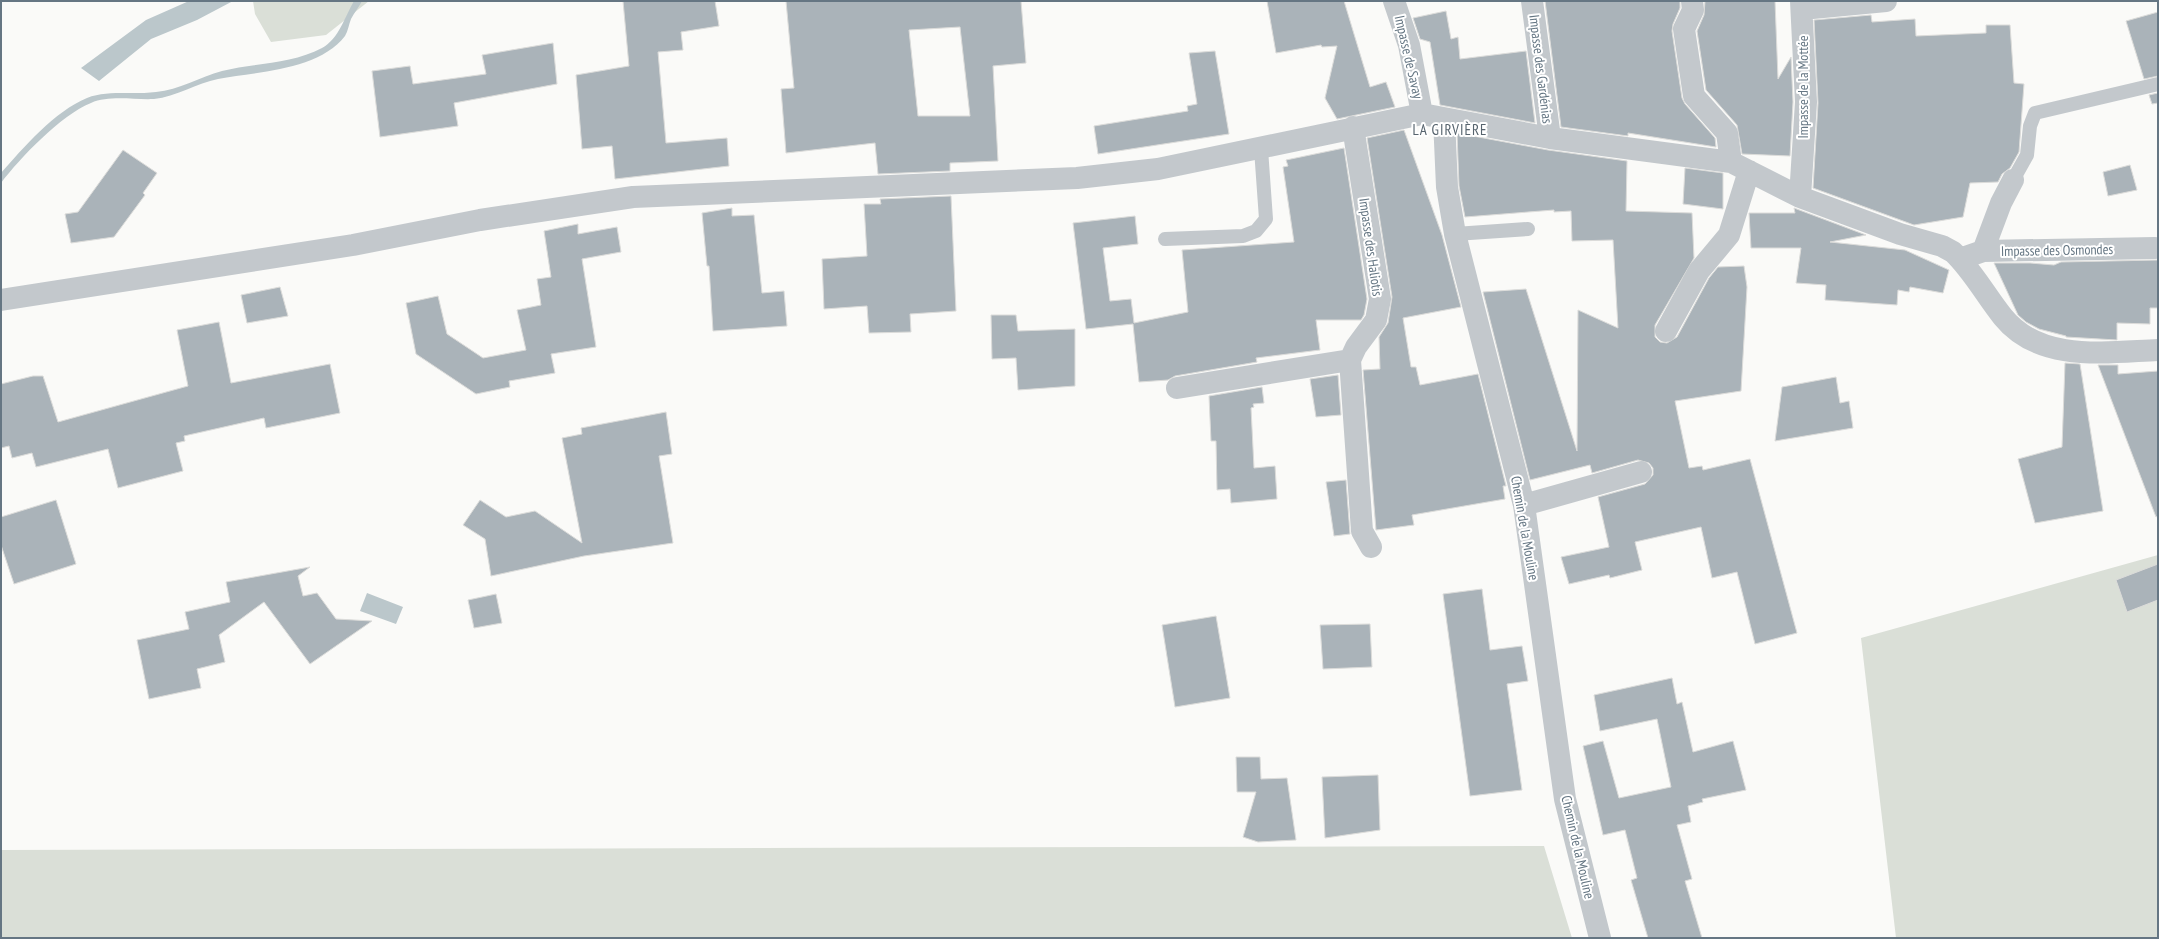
<svg xmlns="http://www.w3.org/2000/svg" width="2159" height="939" font-family="'PT Sans Narrow',sans-serif">
  <rect width="100%" height="100%" fill="#fafaf8"/>
  <path fill="#dadfd7" d="M 253,1 L 369,1 L 326,35 L 271,42 L 255,14 Z
    M 2158,555 L 2158,938 L 1896,938 L 1861,638 Z
    M 1544,846 L 1572,938 L 1,938 L 1,850 Z"/>
  <path fill="#bbc7cb" d="M 189,1 L 233,1 L 197,20 L 151,39 L 99,81 L 81,68 L 146,20 Z
    M 354,1 L 362,1 C 359,7 354,13 351,19 C 349,24 348,31 345,36 C 319,70 257,72 218,79 C 197,83 176,97 154,99 C 134,100 109,95 91,103 C 61,115 20,158 1,183 L 1,173 C 23,148 55,111 87,98 C 108,90 133,95 156,92 C 179,90 200,77 222,71 C 255,63 292,64 322,48 C 339,39 345,16 354,1 Z
    M 367,593 L 403,607 L 396,624 L 360,611 Z"/>
  <path fill="#aab3b9" stroke="#dcdcda" fill-rule="evenodd" d="M 623,1 L 715,1 L 719,26 L 681,32 L 683,50 L 658,52 L 666,143 L 727,138 L 729,166 L 615,179 L 612,146 L 582,149 L 576,75 L 629,66 Z
    M 786,1 L 1021,1 L 1026,63 L 993,66 L 998,161 L 950,163 L 950,171 L 878,174 L 875,143 L 786,153 L 781,89 L 794,88 ZM 960,27 L 970,116 L 918,116 L 909,30 Z
    M 1267,1 L 1344,1 L 1370,87 L 1386,82 L 1395,107 L 1337,119 L 1325,98 L 1337,46 L 1322,47 L 1321,45 L 1276,53 Z
    M 1545,1 L 1680,1 L 1680,8 L 1673,24 L 1672,31 L 1682,98 L 1685,104 L 1715,138 L 1716,147 L 1628,133 L 1628,136 L 1561,127 Z
    M 1705,1 L 1775,1 L 1778,79 L 1791,57 L 1793,102 L 1790,156 L 1742,154 L 1737,125 L 1706,90 L 1697,31 L 1704,15 Z
    M 1446,11 L 1451,39 L 1458,37 L 1460,59 L 1526,51 L 1535,123 L 1440,105 L 1430,42 L 1420,39 L 1413,18 Z
    M 2158,12 L 2158,76 L 2144,79 L 2126,21 Z
    M 1871,15 L 1872,22 L 1915,19 L 1916,36 L 1986,33 L 1986,25 L 2010,25 L 2014,83 L 2024,84 L 2019,152 L 2010,168 L 2002,174 L 1998,182 L 1970,183 L 1963,217 L 1914,225 L 1813,188 L 1818,103 L 1814,20 Z
    M 553,43 L 557,84 L 454,103 L 458,126 L 380,137 L 372,71 L 410,66 L 413,84 L 486,74 L 482,55 Z
    M 1215,51 L 1229,134 L 1098,154 L 1094,126 L 1188,111 L 1187,106 L 1197,104 L 1189,53 Z
    M 2158,93 L 2158,103 L 2152,104 L 2149,95 Z
    M 1404,130 L 1442,235 L 1461,307 L 1403,318 L 1411,367 L 1416,367 L 1420,385 L 1478,374 L 1506,486 L 1503,486 L 1505,499 L 1412,515 L 1414,525 L 1376,530 L 1363,370 L 1380,369 L 1379,337 L 1388,323 L 1392,297 L 1367,138 Z
    M 1457,133 L 1548,150 L 1627,161 L 1626,211 L 1692,213 L 1694,258 L 1655,325 L 1655,337 L 1660,342 L 1667,343 L 1677,337 L 1709,278 L 1718,267 L 1744,266 L 1747,287 L 1741,391 L 1675,401 L 1689,468 L 1702,466 L 1703,470 L 1750,459 L 1797,633 L 1755,644 L 1737,572 L 1712,578 L 1701,527 L 1635,542 L 1642,570 L 1610,578 L 1609,575 L 1569,584 L 1561,557 L 1609,547 L 1598,497 L 1645,484 L 1653,475 L 1653,468 L 1649,463 L 1638,460 L 1592,473 L 1590,465 L 1530,480 L 1483,292 L 1526,289 L 1577,451 L 1578,310 L 1618,328 L 1613,240 L 1572,241 L 1571,211 L 1554,212 L 1554,210 L 1465,217 L 1459,186 Z
    M 1344,148 L 1367,299 L 1364,315 L 1361,320 L 1316,320 L 1320,350 L 1256,358 L 1257,362 L 1175,376 L 1168,380 L 1139,382 L 1133,324 L 1086,329 L 1073,223 L 1135,216 L 1138,244 L 1103,248 L 1110,301 L 1131,299 L 1134,323 L 1188,312 L 1182,250 L 1294,242 L 1283,167 L 1288,166 L 1286,160 Z
    M 123,150 L 157,173 L 143,193 L 145,195 L 114,237 L 71,243 L 65,214 L 78,212 Z
    M 2130,165 L 2137,190 L 2108,196 L 2103,172 Z
    M 1685,168 L 1723,173 L 1723,209 L 1683,204 Z
    M 951,196 L 956,311 L 910,314 L 911,332 L 869,333 L 867,306 L 824,309 L 822,259 L 867,256 L 864,204 L 881,204 L 880,199 Z
    M 732,208 L 732,216 L 754,215 L 762,293 L 784,291 L 787,326 L 713,331 L 709,266 L 707,266 L 702,213 Z
    M 1794,208 L 1866,235 L 1830,242 L 1905,250 L 1949,270 L 1943,293 L 1910,287 L 1909,292 L 1898,290 L 1897,305 L 1825,300 L 1826,285 L 1796,283 L 1801,248 L 1751,248 L 1749,213 L 1795,213 Z
    M 578,224 L 578,234 L 617,227 L 621,252 L 582,259 L 596,347 L 551,354 L 555,373 L 509,381 L 510,387 L 476,394 L 416,354 L 406,303 L 438,296 L 447,334 L 483,358 L 526,350 L 517,310 L 541,305 L 537,279 L 551,277 L 544,231 Z
    M 2158,260 L 2158,308 L 2150,308 L 2150,324 L 2117,323 L 2117,340 L 2066,337 L 2066,336 L 2039,329 L 2026,322 L 2018,315 L 1994,263 L 2030,263 L 2054,265 L 2061,262 Z
    M 280,287 L 288,316 L 247,323 L 241,295 Z
    M 991,315 L 1016,315 L 1018,331 L 1075,329 L 1075,386 L 1018,390 L 1016,358 L 992,359 Z
    M 219,322 L 231,383 L 330,364 L 340,413 L 266,428 L 264,418 L 184,436 L 185,441 L 176,443 L 183,471 L 118,488 L 108,449 L 36,467 L 32,453 L 12,458 L 9,446 L 1,448 L 1,384 L 33,376 L 43,376 L 58,422 L 188,386 L 177,330 Z
    M 2065,363 L 2080,364 L 2103,511 L 2035,523 L 2018,459 L 2062,447 Z
    M 2098,365 L 2118,365 L 2118,374 L 2158,371 L 2158,516 L 2156,517 Z
    M 1338,375 L 1341,415 L 1316,417 L 1310,379 Z
    M 1836,377 L 1840,403 L 1849,401 L 1853,428 L 1775,441 L 1782,387 Z
    M 1262,387 L 1264,403 L 1253,404 L 1254,407 L 1251,408 L 1254,468 L 1275,466 L 1277,499 L 1231,503 L 1230,489 L 1217,490 L 1216,441 L 1211,441 L 1209,396 Z
    M 666,412 L 672,454 L 659,456 L 673,543 L 584,556 L 491,576 L 485,539 L 463,525 L 480,500 L 506,517 L 535,511 L 582,543 L 562,438 L 582,434 L 581,428 Z
    M 1346,480 L 1350,534 L 1334,536 L 1326,482 Z
    M 56,500 L 76,564 L 14,584 L 1,545 L 1,517 Z
    M 2158,564 L 2158,600 L 2127,612 L 2116,580 Z
    M 310,567 L 298,576 L 303,596 L 317,593 L 336,619 L 372,621 L 310,664 L 264,602 L 219,635 L 225,662 L 197,669 L 201,688 L 149,699 L 137,640 L 189,629 L 185,612 L 230,602 L 226,582 Z
    M 1482,589 L 1490,650 L 1522,646 L 1528,681 L 1507,684 L 1522,790 L 1470,796 L 1443,594 Z
    M 496,594 L 502,623 L 474,628 L 468,600 Z
    M 1216,616 L 1230,698 L 1175,707 L 1162,625 Z
    M 1370,624 L 1372,667 L 1323,669 L 1320,625 Z
    M 1672,678 L 1677,704 L 1682,702 L 1693,752 L 1733,741 L 1746,790 L 1702,799 L 1703,802 L 1688,806 L 1691,822 L 1677,825 L 1692,879 L 1685,881 L 1702,938 L 1648,938 L 1631,880 L 1637,878 L 1625,830 L 1603,835 L 1583,746 L 1603,741 L 1619,798 L 1671,787 L 1657,719 L 1600,731 L 1594,695 Z
    M 1236,757 L 1260,757 L 1261,779 L 1287,778 L 1296,840 L 1258,842 L 1243,837 L 1256,792 L 1237,792 Z
    M 1378,775 L 1380,830 L 1325,838 L 1322,777 Z"/>
  <g fill="none" stroke-linecap="round" stroke-linejoin="round">
    <path stroke="#c3c8cc" stroke-width="14" d="M 2013,180 L 2027,155 L 2030,126 L 2035,113 L 2158,84
      M 1455,234 L 1528,229
      M 1165,239 L 1243,236 L 1256,231 L 1266,219 L 1261,149"/>
    <path stroke="#c3c8cc" stroke-width="22" d="M 1394,1 L 1409,45 L 1422,114
      M 1532,1 L 1550,138
      M 1692,1 L 1693,10 L 1684,29 L 1694,96 L 1727,133 L 1731,162
      M 1802,9 L 1886,1
      M 1444,119 L 1447,187 L 1455,234 L 1524,505 L 1565,799 L 1600,938
      M 1353,127 L 1380,299 L 1376,320 L 1356,347 L 1350,360 L 1362,531 L 1371,547
      M 1800,197 L 1806,102 L 1801,1
      M 1983,251 L 2001,203 L 2013,180
      M 1960,259 L 1983,251 L 2155,248
      M 1,300 L 353,245 L 480,220 L 633,197 L 1077,178 L 1158,169 L 1422,114 L 1550,138 L 1731,162 L 1800,197 L 1900,234 L 1942,246 L 1953,252 C 1973,271 1986,296 2003,317 C 2040,363 2107,352 2158,350
      M 1666,331 L 1699,271 L 1729,235 L 1749,171
      M 1177,388 L 1350,360
      M 1524,505 L 1641,472"/>
  </g>
  <g text-anchor="middle" stroke-width="4" stroke-linejoin="round" paint-order="stroke">
    <g font-size="14" fill="#657683" stroke="#fff">
      <text transform="translate(1409 57) rotate(77)" y="5">Impasse de Savay</text>
      <text transform="translate(1541 69) rotate(83)" y="5">Impasse des Gardénias</text>
      <text transform="translate(1803 87) rotate(-90)" y="5">Impasse de la Mottée</text>
      <text transform="translate(1371 247) rotate(82)" y="5">Impasse des Haliotis</text>
      <text transform="translate(2057 250) rotate(-1)" y="5">Impasse des Osmondes</text>
      <text transform="translate(1525 528) rotate(80)" y="5">Chemin de la Mouline</text>
      <text transform="translate(1578 847) rotate(77)" y="5">Chemin de la Mouline</text>
    </g>
    <g font-size="15" letter-spacing="1" fill="#57646e" stroke="#fff">
      <text x="1450" y="135">LA GIRVIÈRE</text>
    </g>
  </g>
  <rect width="2159" height="939" fill="none" stroke="#657683" stroke-width="4"/>
</svg>
